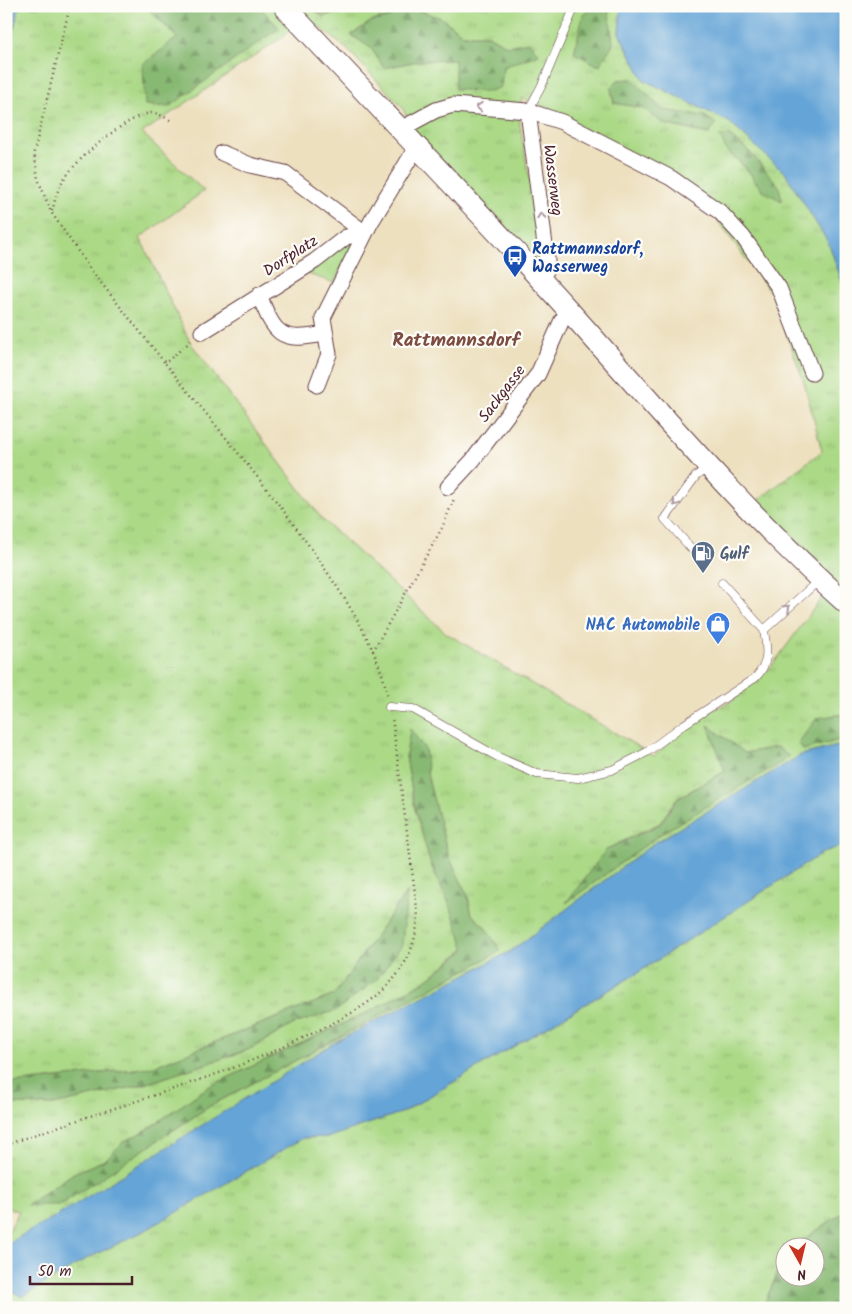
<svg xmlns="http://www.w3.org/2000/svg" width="852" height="1314" font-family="Kalam,sans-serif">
  <defs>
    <pattern id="grass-tufts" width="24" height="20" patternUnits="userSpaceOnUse" patternTransform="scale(1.25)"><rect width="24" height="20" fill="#abd986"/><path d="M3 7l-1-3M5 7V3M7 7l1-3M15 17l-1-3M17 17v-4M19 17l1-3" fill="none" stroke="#95ba74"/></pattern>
    <pattern id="forest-firs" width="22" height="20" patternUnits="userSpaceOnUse" patternTransform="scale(1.25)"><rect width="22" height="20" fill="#88b973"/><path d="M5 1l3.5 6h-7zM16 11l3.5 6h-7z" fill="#71965f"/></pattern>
  </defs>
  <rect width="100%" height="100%" fill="#fdfcf7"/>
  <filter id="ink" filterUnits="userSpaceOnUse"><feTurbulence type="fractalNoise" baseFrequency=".02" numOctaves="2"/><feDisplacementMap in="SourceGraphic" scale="10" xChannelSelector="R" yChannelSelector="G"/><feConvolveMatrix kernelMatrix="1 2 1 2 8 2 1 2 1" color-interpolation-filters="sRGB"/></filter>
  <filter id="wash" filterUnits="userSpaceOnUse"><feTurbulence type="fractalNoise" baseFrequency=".0096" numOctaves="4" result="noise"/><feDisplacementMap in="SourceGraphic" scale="20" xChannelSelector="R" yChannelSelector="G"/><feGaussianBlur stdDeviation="1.12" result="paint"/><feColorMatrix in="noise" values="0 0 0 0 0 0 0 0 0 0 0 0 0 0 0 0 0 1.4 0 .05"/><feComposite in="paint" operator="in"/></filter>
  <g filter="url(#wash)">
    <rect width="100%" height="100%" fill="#ede0bf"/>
    <path fill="url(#grass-tufts)" stroke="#7a7c58" fill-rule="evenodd" d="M 19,6 L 146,6 L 177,38 L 279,28 L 259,6 L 307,6 L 323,16 L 345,12 L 348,6 L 398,6 L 390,17 L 372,21 L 351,35 L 371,48 L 384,68 L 418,61 L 456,60 L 503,67 L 539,54 L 507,46 L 488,35 L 464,35 L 441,18 L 406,6 L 593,6 L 583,15 L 613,44 L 608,6 L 621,6 L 619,33 L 644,80 L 729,122 L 786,174 L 829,244 L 846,293 L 846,714 L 817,718 L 803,750 L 846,738 L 846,744 L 801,755 L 653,844 L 511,951 L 337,1041 L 6,1249 L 6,1236 L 19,1211 L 6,1208 L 6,1104 L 54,1105 L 145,1084 L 248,1050 L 294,1024 L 337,1010 L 406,893 L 334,995 L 152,1067 L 6,1084 L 6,63 ZM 304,15 L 347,49 L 402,107 L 417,138 L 538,268 L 542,264 L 539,235 L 519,119 L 522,98 L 563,115 L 715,217 L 772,294 L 804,382 L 822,451 L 758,500 L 834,581 L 771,667 L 732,701 L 701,715 L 654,756 L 446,633 L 322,519 L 190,342 L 140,238 L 204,191 L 142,133 L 284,36 ZM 632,79 L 663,110 L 705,116 L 708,134 L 664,124 L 643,108 L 614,103 L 611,89 L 618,80 ZM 730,136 L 763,191 L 746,168 L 726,150 ZM 709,726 L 745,753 L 777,747 L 788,756 L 662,833 L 567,902 L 607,849 L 660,823 L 676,799 L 725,771 ZM 410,730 L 425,749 L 428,779 L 448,854 L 468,897 L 472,915 L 484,926 L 465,970 L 210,1106 L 60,1204 L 27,1205 L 74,1173 L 105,1160 L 123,1142 L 148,1129 L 208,1087 L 370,1011 L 425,981 L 465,949 L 450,905 L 431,865 L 415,809 L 406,756 Z
      M 846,844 L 846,1210 L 795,1246 L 784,1246 L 784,1256 L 763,1308 L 6,1308 L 6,1286 L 86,1259 L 146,1230 L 303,1138 L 329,1137 L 403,1112 L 636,974 L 824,852 Z"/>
    <path fill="url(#forest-firs)" stroke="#696c4f" d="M 146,6 L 259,6 L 279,28 L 169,107 L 145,105 L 143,64 L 177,38 Z
      M 307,6 L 348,6 L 345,12 L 323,16 Z
      M 398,6 L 406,6 L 441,18 L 464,35 L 488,35 L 507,46 L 529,42 L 539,54 L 503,67 L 501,87 L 487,92 L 455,89 L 455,60 L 418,61 L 384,68 L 371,48 L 351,35 L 372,21 L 390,17 Z
      M 593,6 L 608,6 L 613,44 L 599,66 L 574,53 L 583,15 Z
      M 632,79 L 663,110 L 705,116 L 716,124 L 709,134 L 664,124 L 643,108 L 614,103 L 611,89 L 618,80 Z
      M 720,136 L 730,136 L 750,152 L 779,186 L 782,201 L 763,191 L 746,168 L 726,150 Z
      M 846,714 L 846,738 L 803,750 L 799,742 L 817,718 Z
      M 708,725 L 745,753 L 777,747 L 788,756 L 782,762 L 662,833 L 566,903 L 607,849 L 660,824 L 676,800 L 725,771 Z
      M 410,729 L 425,749 L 428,779 L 448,854 L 468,897 L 472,915 L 484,926 L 501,951 L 210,1106 L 60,1205 L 27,1205 L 74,1173 L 105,1160 L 123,1142 L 148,1129 L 208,1087 L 370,1011 L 425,981 L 465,950 L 450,905 L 431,865 L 415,809 L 406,756 Z
      M 407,892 L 402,945 L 376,980 L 337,1010 L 294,1024 L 248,1050 L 145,1084 L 54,1105 L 6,1104 L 6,1084 L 152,1067 L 334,995 Z
      M 846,1210 L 846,1298 L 830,1308 L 763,1308 L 784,1257 L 784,1276 L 814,1276 L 814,1246 L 795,1246 Z"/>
    <path fill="#abd986" stroke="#7a7c58" d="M 350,238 L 355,243 L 334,283 L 302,272 Z"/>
    <path fill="#65a4d7" stroke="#586281" d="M 6,6 L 19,6 L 6,63 Z
      M 621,6 L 846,6 L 846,293 L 829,244 L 786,174 L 729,122 L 644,80 L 619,33 Z
      M 846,744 L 846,844 L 824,852 L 636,974 L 403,1112 L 329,1137 L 303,1138 L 146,1230 L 86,1259 L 22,1297 L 6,1287 L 6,1244 L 55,1217 L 337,1041 L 511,951 L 653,844 L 801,755 Z"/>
  </g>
  <g filter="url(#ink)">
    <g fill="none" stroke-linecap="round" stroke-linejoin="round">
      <defs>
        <path id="lane" d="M 528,111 L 542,85 L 575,6
          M 698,556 L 665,519 L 696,476 L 709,467
          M 722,583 L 764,630
          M 764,630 L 818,581
          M 389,707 L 413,709 L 498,757 L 537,774 L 578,778 L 612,770 L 647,752 L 683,725 L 755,678 C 770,663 767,650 764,630"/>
        <path id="street" d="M 528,111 L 547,261 L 546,271 L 540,280
          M 399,130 L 436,110 L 453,105 L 528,111 L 562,122 L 671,178 L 720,212 L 743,237 L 779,288 L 812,373
          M 222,153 L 250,165 L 285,173 L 365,233
          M 259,295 C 275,334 279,343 324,334
          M 202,332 L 315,261 L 346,237 L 365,233
          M 317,385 L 329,354 L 323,318 L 371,222 L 416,148
          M 448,487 L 473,460 L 538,374 L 562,320 L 569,311"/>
        <path id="secondary" d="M 284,6 C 380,109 478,209 571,313 C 660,412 746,514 846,603"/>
      </defs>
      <use href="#lane" stroke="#623c41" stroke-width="9"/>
      <use href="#street" stroke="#623c41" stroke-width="17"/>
      <use href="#secondary" stroke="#623c41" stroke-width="23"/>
      <path stroke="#623c41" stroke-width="2.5" stroke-dasharray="1 4" stroke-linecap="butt" d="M 70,6 L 34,152 L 38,179 L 51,212 L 90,269 L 165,363
        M 52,211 C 55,201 57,190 62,182 C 74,161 128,114 152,113 C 159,113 164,117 170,120
        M 191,341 L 165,363 C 219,430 275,495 323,566 C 350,606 379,650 388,698
        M 373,651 L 442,528 L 454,499
        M 6,1145 C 105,1108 207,1084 303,1038 C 326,1027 363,1009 381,992 C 404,971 416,947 418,916 L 392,718"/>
      <use href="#lane" stroke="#fff" stroke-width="8"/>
      <use href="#street" stroke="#fff" stroke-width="15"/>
      <use href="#secondary" stroke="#fff" stroke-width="21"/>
    </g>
    <defs><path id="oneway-chevron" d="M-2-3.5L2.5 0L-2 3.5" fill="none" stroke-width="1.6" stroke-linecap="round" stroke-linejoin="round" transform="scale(1.25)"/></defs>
    <g stroke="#ae9aa0">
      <use href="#oneway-chevron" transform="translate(479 107) rotate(-176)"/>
      <use href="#oneway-chevron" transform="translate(541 216) rotate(-97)"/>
      <use href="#oneway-chevron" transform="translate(676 503) rotate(126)"/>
      <use href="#oneway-chevron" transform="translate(787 608) rotate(-43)"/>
    </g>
  </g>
  <defs>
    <symbol id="bus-pin" viewBox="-11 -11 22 30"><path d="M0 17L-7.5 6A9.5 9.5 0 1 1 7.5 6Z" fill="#1a4fb4" stroke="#fdfcf7"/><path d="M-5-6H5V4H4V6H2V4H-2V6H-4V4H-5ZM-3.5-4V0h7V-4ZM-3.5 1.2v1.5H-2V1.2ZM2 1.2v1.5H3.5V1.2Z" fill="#fff"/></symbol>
    <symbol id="fuel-pin" viewBox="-11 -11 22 30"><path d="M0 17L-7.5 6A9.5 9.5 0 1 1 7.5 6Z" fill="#5c6f8a" stroke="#fdfcf7"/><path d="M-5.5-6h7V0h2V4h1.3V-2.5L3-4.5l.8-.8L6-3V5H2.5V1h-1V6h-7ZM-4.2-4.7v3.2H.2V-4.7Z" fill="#fff"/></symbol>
    <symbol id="shop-pin" viewBox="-11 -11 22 30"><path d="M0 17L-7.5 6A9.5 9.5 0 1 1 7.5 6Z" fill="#3f7fe0" stroke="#fdfcf7"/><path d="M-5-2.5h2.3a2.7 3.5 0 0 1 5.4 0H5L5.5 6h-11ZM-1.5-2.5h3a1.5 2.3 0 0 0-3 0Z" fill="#fff"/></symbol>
  </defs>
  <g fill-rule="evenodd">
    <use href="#bus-pin" x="501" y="243" width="28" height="38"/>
    <use href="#fuel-pin" x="689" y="539" width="28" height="38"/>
    <use href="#shop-pin" x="704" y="610" width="28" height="38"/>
  </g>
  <g text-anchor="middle" stroke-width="4.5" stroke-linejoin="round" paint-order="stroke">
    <g font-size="16" fill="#4a1f2b" stroke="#fdfcf7">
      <text transform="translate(554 180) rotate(83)" y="6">Wasserweg</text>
      <text transform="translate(290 255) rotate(-33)" y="6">Dorfplatz</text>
      <text transform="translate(501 393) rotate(-53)" y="6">Sackgasse</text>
    </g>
    <g font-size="16" font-weight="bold" fill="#164399" stroke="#fdfcf7" text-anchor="start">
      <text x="532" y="254">Rattmannsdorf,<tspan x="532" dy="18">Wasserweg</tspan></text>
    </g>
    <g font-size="16" font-weight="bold" fill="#4e5e75" stroke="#fdfcf7" text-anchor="start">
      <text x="720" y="559">Gulf</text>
    </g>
    <g font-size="16" font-weight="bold" fill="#366cbe" stroke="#fdfcf7" text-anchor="end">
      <text x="700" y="630">NAC Automobile</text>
    </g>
    <g font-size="19" font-weight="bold" fill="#7d4c41" stroke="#fdfcf7">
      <text x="456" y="346">Rattmannsdorf</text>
    </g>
  </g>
  <rect width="852" height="1314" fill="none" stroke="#fdfcf7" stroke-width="25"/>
  <g transform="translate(800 1262) rotate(172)"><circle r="24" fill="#fdfcf7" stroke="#b5a4a5"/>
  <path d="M0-4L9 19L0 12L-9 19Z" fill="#c8321e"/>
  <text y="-8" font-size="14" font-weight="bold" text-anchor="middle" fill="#4a1f2b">N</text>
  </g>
  <path d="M30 1276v8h102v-8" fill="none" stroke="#4a1f2b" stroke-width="2.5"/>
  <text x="38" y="1276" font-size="15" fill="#4a1f2b" stroke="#fdfcf7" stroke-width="4" paint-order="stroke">50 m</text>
</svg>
